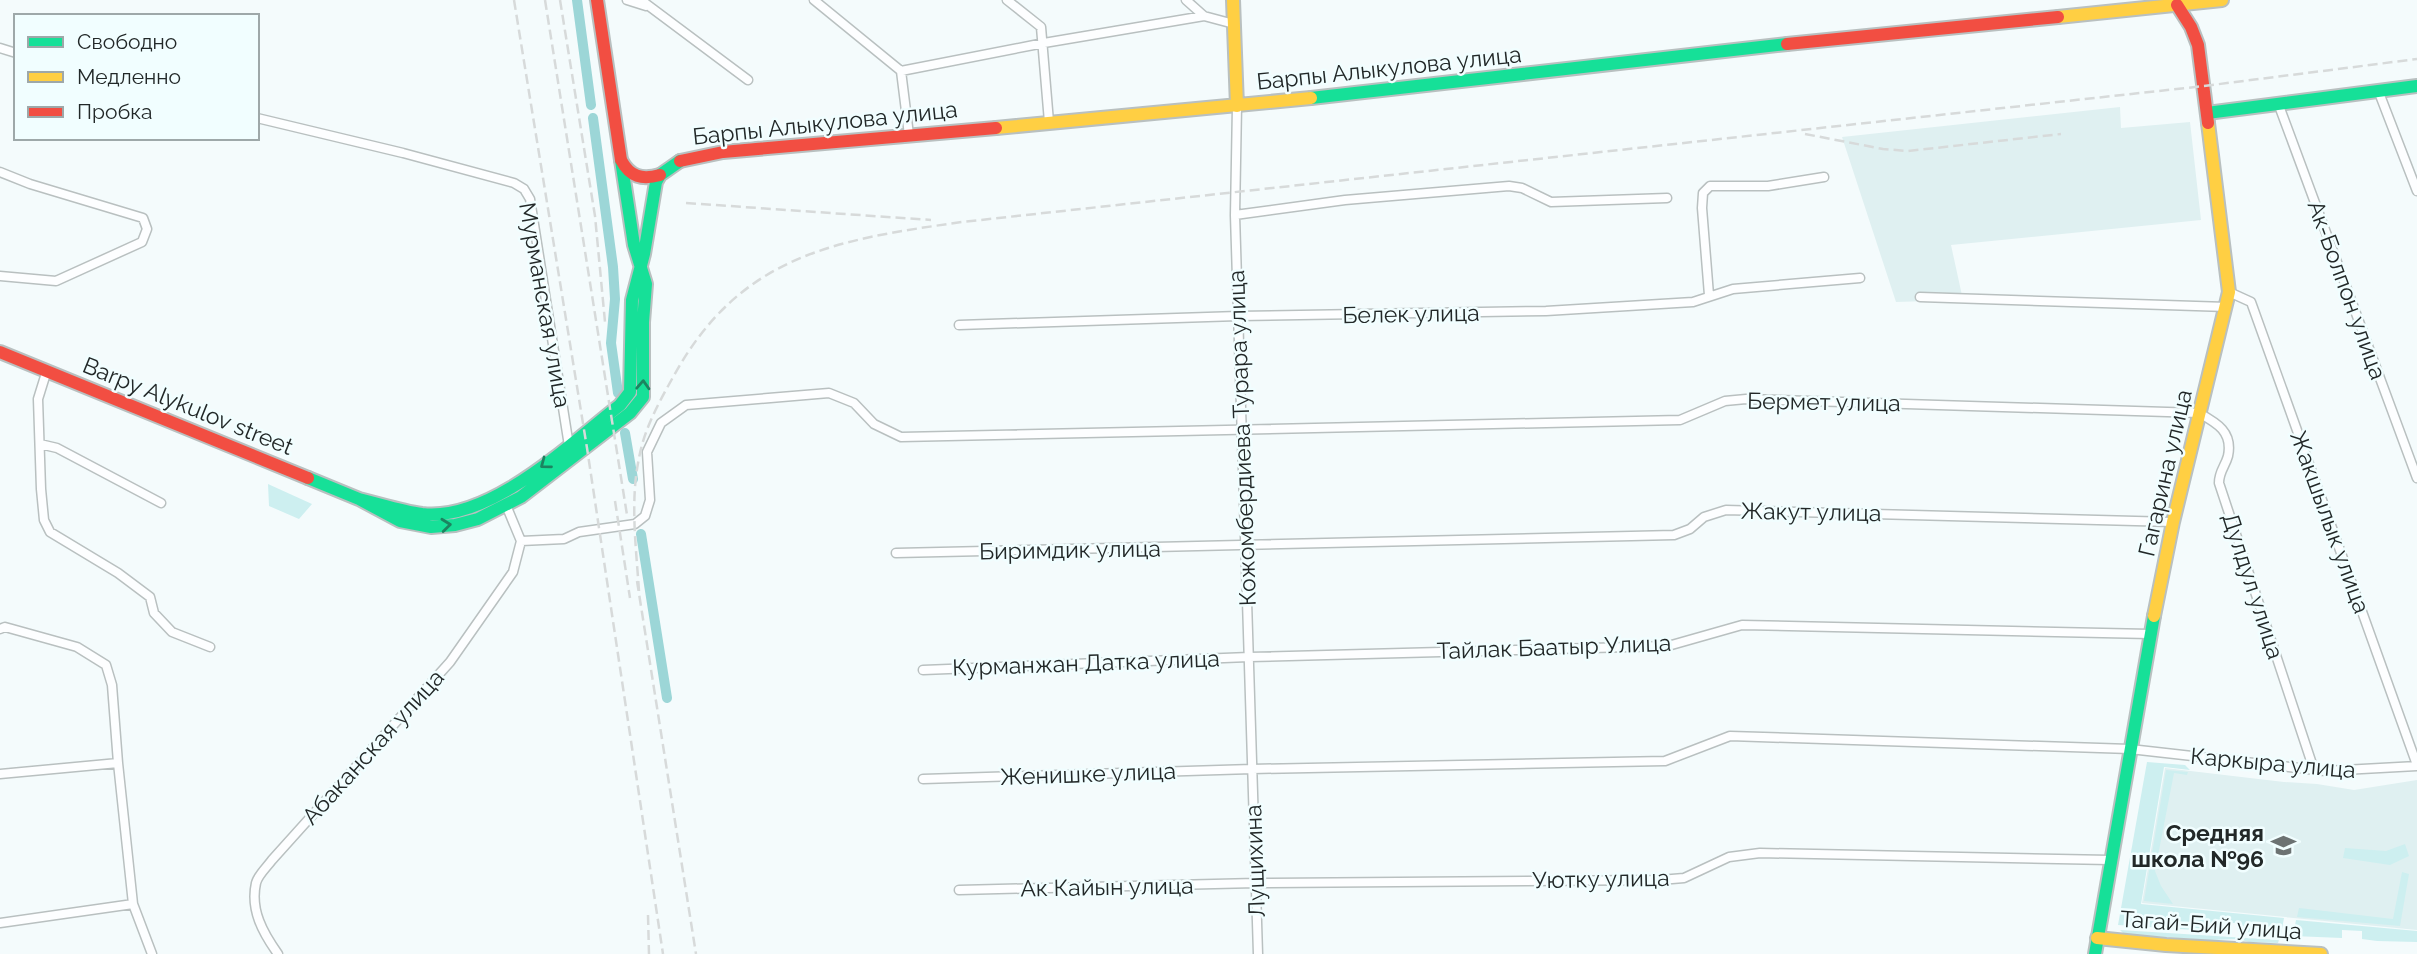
<svg xmlns="http://www.w3.org/2000/svg" width="2417" height="954" font-family="Raleway,sans-serif">
  <rect width="100%" height="100%" fill="#f4fbfc"/>
  <path fill="#dff0f1" d="M 2120,107 L 2121,128 L 2190,122 L 2201,220 L 1951,245 L 1963,300 L 1896,302 L 1842,137 Z
    M 2165,768 L 2284,782 L 2317,784 L 2354,790 L 2417,780 L 2417,930 L 2142,903 Z"/>
  <path fill="#cdeff0" d="M 268,484 L 312,504 L 299,519 L 269,506 Z
    M 2147,762 L 2185,765 L 2190,770 L 2164,767 L 2141,904 L 2284,918 L 2281,935 L 2238,932 L 2237,923 L 2221,923 L 2220,930 L 2209,931 L 2118,925 Z
    M 2166,770 L 2188,772 L 2187,775 L 2174,773 L 2155,871 L 2161,886 L 2173,904 L 2144,901 Z
    M 2405,844 L 2409,856 L 2390,865 L 2343,858 L 2345,848 L 2386,851 Z
    M 2402,872 L 2409,874 L 2400,926 L 2297,917 L 2299,908 L 2393,919 Z
    M 2296,920 L 2417,931 L 2417,942 L 2377,941 L 2362,939 L 2362,931 L 2342,930 L 2342,938 L 2293,936 Z
    M 2120,930 L 2279,940 L 2278,943 L 2249,942 L 2238,939 L 2209,940 L 2132,935 L 2124,934 Z"/>
  <g fill="none" stroke-linecap="round" stroke-linejoin="round">
    <path stroke="#9cd6d7" stroke-width="10" d="M 577,0 L 591,105
      M 593,118 L 613,267 L 615,299 L 611,343 L 618,393
      M 625,433 L 633,479
      M 641,534 L 667,698"/>
    <defs>
      <path id="street" d="M 627,0 L 646,6
        M 641,0 L 748,80
        M 814,0 L 901,71 L 909,135
        M 1007,0 L 1041,27 L 1049,122
        M 1186,0 L 1204,16 L 1234,24
        M 0,48 L 16,53
        M 901,71 L 1044,43 L 1204,16
        M 2378,90 L 2417,191
        M 2278,103 L 2417,478
        M 1237,106 L 1235,215 L 1258,954
        M 257,118 L 403,153 L 514,183 L 524,189 L 530,199 L 569,446
        M 0,172 L 30,184 L 143,218 L 147,229 L 142,242 L 56,281 L 0,276
        M 1235,215 L 1345,200 L 1509,186 L 1522,188 L 1551,202 L 1667,198
        M 2229,292 L 2251,302 L 2417,765
        M 1709,295 L 1702,208 L 1703,193 L 1710,186 L 1768,186 L 1824,177
        M 1920,297 L 2227,307
        M 959,325 L 1238,316 L 1546,311 L 1693,302 L 1733,289 L 1860,278
        M 47,370 L 38,399 L 41,489 L 44,520 L 50,532 L 118,573 L 150,597 L 154,613 L 172,632 L 210,647
        M 40,444 L 57,448 L 161,503
        M 506,505 L 521,541
        M 521,541 L 564,539 L 579,532 L 635,524 L 645,516 L 650,500 L 647,452 L 661,423 L 686,405 L 829,393 L 854,403 L 874,424 L 901,437 L 1680,420 L 1725,401 L 1746,399 L 2199,413 C 2217,423 2233,432 2228,456 C 2225,467 2219,471 2219,483 L 2314,770
        M 896,553 L 1674,535 L 1690,529 L 1704,517 L 1726,510 L 2173,522
        M 0,629 L 5,627 L 77,647 L 106,665 L 112,685 L 118,763
        M 923,670 L 1249,657 L 1668,646 L 1742,625 L 2150,634
        M 0,774 L 118,763 L 133,904 L 152,954
        M 923,779 L 1252,769 L 1665,761 L 1730,736 L 2130,749 L 2325,771 L 2417,766
        M 959,890 L 1256,883 L 1660,880 L 1684,878 L 1729,857 L 1760,853 L 2110,860
        M 0,923 L 133,904
        M 278,954 C 263,933 250,910 256,883 C 258,875 267,867 272,860 L 450,662 L 513,572 L 521,541"/>
      <path id="fast" d="M 1311,98 L 1787,44
        M 2207,113 L 2417,86
        M 308,478 L 359,499 L 400,521 L 431,527 L 455,525 L 478,519 L 521,497 L 630,413 L 643,397 L 643,322 L 646,284 L 634,245 L 621,160
        M 359,499 C 380,504 401,511 422,514 C 490,522 570,444 620,405 L 630,392 L 632,300 L 644,254 L 656,182 L 660,175 L 680,161
        M 2095,954 L 2154,616"/>
      <path id="slow" d="M 1233,0 L 1237,106
        M 2058,17 L 2222,0
        M 996,128 L 1311,98
        M 2154,616 L 2173,522 L 2229,292 L 2208,123
        M 2097,938 L 2166,945 L 2321,954"/>
      <path id="jam" d="M 597,0 L 621,160 C 630,177 642,180 660,175
        M 2177,5 L 2191,27 L 2198,45 L 2208,123
        M 1787,44 L 2058,17
        M 680,161 L 723,152 L 996,128
        M 0,352 L 308,478"/>
    </defs>
    <use href="#street" stroke="#b9c0c0" stroke-width="11"/>
    <use href="#fast" stroke="#b9c0c0" stroke-width="16"/>
    <use href="#slow" stroke="#b9c0c0" stroke-width="16"/>
    <use href="#jam" stroke="#b9c0c0" stroke-width="16"/>
    <use href="#street" stroke="#fdfeff" stroke-width="8"/>
    <use href="#fast" stroke="#16e098" stroke-width="12"/>
    <use href="#slow" stroke="#ffcf43" stroke-width="12"/>
    <use href="#jam" stroke="#f24e42" stroke-width="12"/>
    <path stroke="#d7dada" stroke-width="2.5" stroke-dasharray="10 5" stroke-linecap="butt" d="M 514,0 L 587,448 L 663,954
      M 545,0 L 627,515
      M 560,0 L 595,216 L 605,322
      M 1805,134 L 1883,149 L 1908,151 L 2061,134
      M 686,203 L 931,220
      M 615,501 L 630,598
      M 637,581 L 696,954
      M 639,591 C 636,546 630,501 639,458 C 644,430 658,404 672,379 C 739,255 834,240 962,222 L 2204,86 L 2417,59
      M 648,915 L 649,954"/>
  </g>
  <defs><path id="oneway-chevron" d="M-2-3.5L2.5 0L-2 3.5" fill="none" stroke-width="1.6" stroke-linecap="round" stroke-linejoin="round" transform="scale(1.75)"/></defs>
  <g stroke="#1c8460">
    <use href="#oneway-chevron" transform="translate(643 385) rotate(-87)"/>
    <use href="#oneway-chevron" transform="translate(545 464) rotate(143)"/>
    <use href="#oneway-chevron" transform="translate(446 525) rotate(-6)"/>
  </g>
  <defs>
    <symbol id="school-bare" viewBox="-9 -9 18 18"><path d="M0-5L7-2L0 1L-7-2ZM-4 1L0 2.5L4 1V4Q0 6-4 4Z" fill="#6c7272" stroke="#f1feff" stroke-width="2.5" paint-order="stroke"/></symbol>
  </defs>
  <g fill-rule="evenodd">
    <use href="#school-bare" x="2266" y="828" width="35" height="35"/>
  </g>
  <g text-anchor="middle" stroke-width="5" stroke-linejoin="round" paint-order="stroke">
    <g font-size="23" fill="#222828" stroke="#f1feff">
      <text transform="translate(1389 68) rotate(-6)" y="8">Барпы Алыкулова улица</text>
      <text transform="translate(825 123) rotate(-6)" y="8">Барпы Алыкулова улица</text>
      <text transform="translate(2347 290) rotate(70)" y="8">Ак-Болпон улица</text>
      <text transform="translate(545 305) rotate(80)" y="8">Мурманская улица</text>
      <text transform="translate(1411 314) rotate(-1)" y="8">Белек улица</text>
      <text transform="translate(1824 402) rotate(1)" y="8">Бермет улица</text>
      <text transform="translate(188 406) rotate(22)" y="8">Barpy Alykulov street</text>
      <text transform="translate(1242 438) rotate(-92)" y="8">Кожомбердиева Турара улица</text>
      <text transform="translate(2165 473) rotate(-77)" y="8">Гагарина улица</text>
      <text transform="translate(1811 512) rotate(1)" y="8">Жакут улица</text>
      <text transform="translate(2330 522) rotate(70)" y="8">Жакшылык улица</text>
      <text transform="translate(1070 550) rotate(-1)" y="8">Биримдик улица</text>
      <text transform="translate(2253 586) rotate(72)" y="8">Дулдул улица</text>
      <text transform="translate(1554 647) rotate(-2)" y="8">Тайлак Баатыр Улица</text>
      <text transform="translate(1086 663) rotate(-2)" y="8">Курманжан Датка улица</text>
      <text transform="translate(373 747) rotate(-48)" y="8">Абаканская улица</text>
      <text transform="translate(2273 763) rotate(5)" y="8">Каркыра улица</text>
      <text transform="translate(1088 774) rotate(-2)" y="8">Женишке улица</text>
      <text transform="translate(1255 861) rotate(-92)" y="8">Лущихина</text>
      <text transform="translate(1601 879) rotate(-1)" y="8">Уютку улица</text>
      <text transform="translate(1107 887) rotate(-1)" y="8">Ак Кайын улица</text>
      <text transform="translate(2211 925) rotate(4)" y="8">Тагай-Бий улица</text>
    </g>
    <g font-size="23" font-weight="bold" fill="#222828" stroke="#f1feff" text-anchor="end">
      <text x="2264" y="841">Средняя<tspan x="2264" dy="26">школа №96</tspan></text>
    </g>
  </g>
  <rect x="14" y="14" width="245" height="126" fill="#f1feff" stroke="#9ea8a9" stroke-width="2"/>
  <rect x="28" y="37" width="35" height="10" fill="#16e098" stroke="#9ea8a9" stroke-width="2"/>
  <text x="77" y="49" font-size="21" fill="#222828">Свободно</text>
  <rect x="28" y="72" width="35" height="10" fill="#ffcf43" stroke="#9ea8a9" stroke-width="2"/>
  <text x="77" y="84" font-size="21" fill="#222828">Медленно</text>
  <rect x="28" y="107" width="35" height="10" fill="#f24e42" stroke="#9ea8a9" stroke-width="2"/>
  <text x="77" y="119" font-size="21" fill="#222828">Пробка</text>
</svg>
